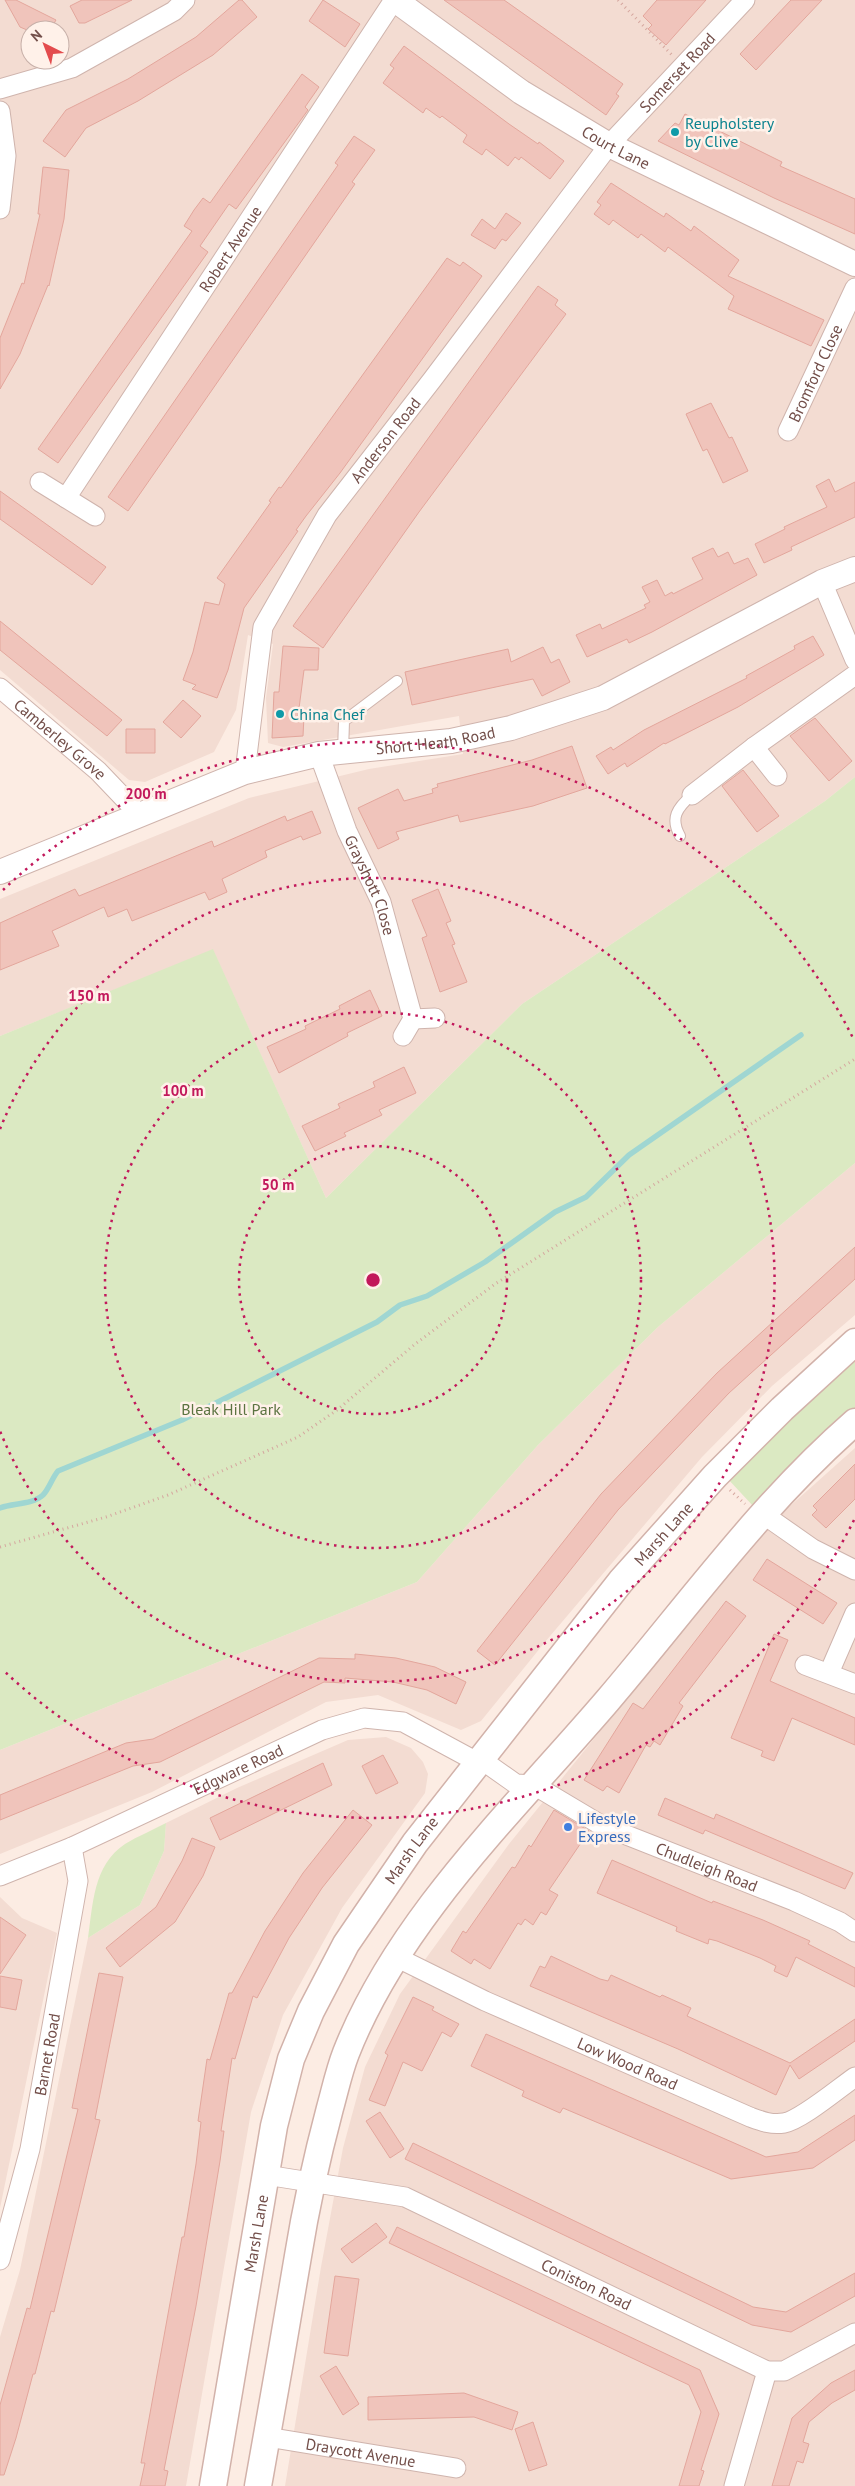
<svg xmlns="http://www.w3.org/2000/svg" width="855" height="2486" font-family="'PT Sans',sans-serif">
  <rect width="100%" height="100%" fill="#fcece3"/>
  <path fill="#f3dcd2" fill-rule="evenodd" d="M 0,0 L 855,0 L 855,777 L 825,801 L 522,1004 L 326,1198 L 213,950 L 0,1036 L 0,899 L 249,798 L 369,769 L 463,754 L 459,716 L 283,747 L 268,743 L 266,698 L 273,644 L 248,635 L 236,710 L 214,752 L 145,782 L 129,780 L 0,670 ZM 30,30 L 60,30 L 60,60 L 30,60 Z
    M 855,1163 L 855,1315 L 772,1386 L 702,1457 L 545,1642 L 481,1721 L 461,1730 L 378,1695 L 326,1702 L 152,1792 L 0,1854 L 0,1750 L 417,1582 L 538,1445 L 658,1327 Z
    M 855,1448 L 855,2486 L 285,2486 L 321,2267 L 343,2148 L 365,2067 L 400,1994 L 509,1844 L 760,1533 Z
    M 386,1737 L 411,1748 L 423,1762 L 428,1774 L 425,1793 L 342,1908 L 283,2015 L 251,2112 L 186,2486 L 0,2486 L 0,2337 L 20,2270 L 88,1938 L 140,1905 L 164,1851 L 166,1823 L 237,1788 L 348,1740 Z
    M 0,1897 L 22,1918 L 57,1933 L 0,2208 Z"/>
  <path fill="#dbe9c2" d="M 855,777 L 855,1163 L 658,1327 L 538,1445 L 417,1582 L 0,1750 L 0,1036 L 213,949 L 326,1198 L 522,1004 L 825,801 Z
    M 855,1351 L 855,1413 L 754,1507 L 727,1478 Z
    M 166,1823 L 164,1851 L 140,1905 L 88,1938 C 93,1905 93,1865 125,1844 C 138,1836 153,1830 166,1823 Z"/>
  <g fill="none" stroke-linecap="round" stroke-linejoin="round">
    <path stroke="#9fd6d2" stroke-width="5.5" d="M 0,1508 C 13,1503 32,1505 43,1495 C 49,1489 52,1478 58,1471 L 182,1420 L 377,1322 L 400,1305 L 427,1296 L 485,1262 L 555,1212 L 586,1197 L 629,1155 L 801,1035"/>
  </g>
  <path fill="#f0c4bb" stroke="#e3a69c" d="M 5,0 L 16,0 L 56,20 L 50,30 L 27,30 L 20,27 Z
    M 82,0 L 132,0 L 85,23 L 79,23 L 70,6 Z
    M 239,0 L 242,0 L 257,17 L 213,55 L 138,101 L 86,128 L 65,157 L 43,141 L 66,110 L 128,79 L 196,37 Z
    M 323,0 L 360,24 L 345,47 L 309,21 Z
    M 444,0 L 504,0 L 623,84 L 616,94 L 619,96 L 606,115 Z
    M 657,0 L 706,0 L 666,45 L 648,29 L 652,25 L 643,16 Z
    M 791,0 L 822,0 L 756,70 L 740,54 Z
    M 404,46 L 509,124 L 538,144 L 539,142 L 564,161 L 550,179 L 521,157 L 519,160 L 515,157 L 508,166 L 486,149 L 482,155 L 463,142 L 467,135 L 442,116 L 440,118 L 426,108 L 423,113 L 383,83 L 394,68 L 390,65 Z
    M 302,74 L 319,87 L 305,107 L 308,110 L 236,209 L 229,204 L 200,246 L 208,252 L 58,463 L 38,449 L 192,231 L 184,226 L 194,210 L 203,198 L 210,203 Z
    M 685,114 L 782,162 L 780,166 L 855,199 L 855,234 L 774,198 L 658,141 L 675,123 L 679,125 Z
    M 354,136 L 375,150 L 352,182 L 355,184 L 128,511 L 108,497 L 338,165 L 335,163 Z
    M 43,167 L 69,170 L 64,219 L 49,286 L 48,285 L 20,354 L 0,389 L 0,338 L 22,283 L 24,284 L 40,214 L 38,214 Z
    M 611,183 L 664,217 L 666,213 L 691,231 L 694,226 L 739,260 L 728,276 L 824,320 L 811,346 L 728,309 L 734,296 L 668,247 L 665,252 L 641,234 L 638,238 L 613,220 L 609,225 L 594,214 L 601,205 L 597,202 Z
    M 506,213 L 521,223 L 506,241 L 502,239 L 495,249 L 471,235 L 482,219 L 495,229 Z
    M 447,258 L 460,266 L 463,262 L 482,276 L 340,473 L 306,516 L 296,530 L 298,531 L 244,608 L 228,670 L 217,698 L 192,689 L 196,685 L 183,680 L 193,652 L 205,602 L 219,605 L 225,584 L 217,578 L 271,502 L 269,501 L 279,487 L 281,488 Z
    M 538,286 L 558,300 L 555,305 L 566,314 L 419,512 L 323,648 L 293,626 Z
    M 711,403 L 729,438 L 732,437 L 748,471 L 723,483 L 707,449 L 703,451 L 686,414 Z
    M 829,479 L 835,492 L 855,482 L 855,517 L 791,547 L 792,550 L 764,563 L 755,544 L 785,529 L 784,527 L 827,507 L 816,486 Z
    M 0,491 L 106,567 L 92,585 L 0,519 Z
    M 713,548 L 718,557 L 728,552 L 734,564 L 748,558 L 757,575 L 652,632 L 629,643 L 627,639 L 587,657 L 576,635 L 600,624 L 602,629 L 646,608 L 644,605 L 650,602 L 642,587 L 657,580 L 665,596 L 672,592 L 673,594 L 703,579 L 692,558 Z
    M 0,621 L 122,720 L 107,736 L 0,650 Z
    M 813,636 L 824,655 L 738,707 L 665,744 L 664,743 L 627,767 L 625,763 L 608,774 L 596,756 L 611,747 L 613,750 L 644,730 L 747,678 L 746,676 L 795,649 L 794,646 Z
    M 283,646 L 319,648 L 318,670 L 304,670 L 298,716 L 304,716 L 303,736 L 272,738 L 274,692 L 279,692 Z
    M 543,647 L 551,663 L 559,659 L 570,682 L 542,696 L 533,679 L 412,705 L 405,672 L 508,649 L 511,662 Z
    M 183,700 L 201,716 L 181,738 L 163,722 Z
    M 815,718 L 852,761 L 829,781 L 790,736 Z
    M 126,729 L 155,729 L 155,753 L 126,753 Z
    M 572,746 L 587,788 L 533,806 L 460,822 L 458,815 L 396,832 L 399,839 L 378,849 L 358,808 L 398,789 L 404,801 L 433,793 L 432,789 L 438,787 L 437,784 L 532,760 Z
    M 743,770 L 779,816 L 757,832 L 722,786 Z
    M 312,811 L 321,833 L 303,840 L 301,836 L 265,851 L 267,857 L 222,879 L 227,892 L 209,900 L 205,892 L 132,921 L 127,909 L 108,917 L 104,907 L 52,931 L 59,946 L 0,970 L 0,923 L 75,889 L 79,896 L 212,841 L 214,847 L 285,816 L 287,821 Z
    M 438,889 L 451,921 L 446,923 L 455,944 L 452,945 L 467,982 L 440,992 L 422,938 L 427,936 L 412,900 Z
    M 370,990 L 382,1016 L 347,1033 L 348,1036 L 279,1073 L 267,1047 L 306,1029 L 305,1026 L 340,1009 L 339,1006 Z
    M 404,1067 L 416,1093 L 379,1110 L 382,1115 L 344,1133 L 346,1136 L 315,1151 L 302,1126 L 340,1108 L 338,1104 L 375,1087 L 373,1082 Z
    M 855,1247 L 855,1279 L 729,1393 L 618,1510 L 495,1665 L 477,1651 L 601,1494 L 717,1373 Z
    M 855,1464 L 855,1499 L 826,1528 L 812,1515 L 817,1510 L 813,1506 Z
    M 767,1559 L 837,1603 L 823,1624 L 753,1580 Z
    M 726,1601 L 746,1616 L 679,1703 L 683,1706 L 660,1745 L 654,1741 L 650,1747 L 646,1745 L 619,1793 L 607,1786 L 603,1791 L 584,1780 L 633,1703 L 643,1709 Z
    M 774,1634 L 788,1640 L 770,1681 L 855,1718 L 855,1745 L 792,1718 L 774,1761 L 761,1756 L 763,1751 L 731,1738 Z
    M 355,1654 L 396,1658 L 435,1667 L 466,1682 L 456,1704 L 427,1690 L 393,1682 L 345,1678 L 345,1683 L 324,1682 L 160,1762 L 133,1766 L 0,1820 L 0,1795 L 126,1743 L 153,1739 L 319,1658 L 355,1659 Z
    M 383,1755 L 398,1783 L 376,1794 L 362,1766 Z
    M 323,1763 L 332,1785 L 220,1840 L 210,1818 Z
    M 665,1798 L 714,1819 L 716,1814 L 853,1873 L 845,1889 L 705,1830 L 703,1834 L 658,1815 Z
    M 353,1810 L 372,1825 L 322,1888 L 289,1938 L 257,1998 L 253,1996 L 235,2059 L 232,2058 L 221,2131 L 224,2131 L 220,2161 L 196,2306 L 164,2470 L 168,2471 L 165,2486 L 140,2486 L 145,2463 L 141,2463 L 182,2237 L 184,2237 L 196,2164 L 201,2122 L 198,2121 L 207,2059 L 210,2060 L 229,1993 L 232,1993 L 265,1931 L 303,1873 Z
    M 554,1810 L 589,1831 L 549,1890 L 558,1895 L 546,1915 L 541,1912 L 533,1925 L 525,1919 L 521,1925 L 518,1923 L 490,1969 L 474,1959 L 471,1964 L 451,1951 L 463,1931 L 466,1933 L 512,1867 L 515,1868 L 529,1845 L 531,1847 Z
    M 192,1838 L 215,1847 L 203,1876 L 175,1922 L 120,1967 L 106,1948 L 156,1907 L 182,1861 Z
    M 612,1860 L 712,1903 L 713,1901 L 763,1920 L 810,1941 L 808,1944 L 855,1968 L 855,1987 L 796,1957 L 787,1977 L 774,1971 L 776,1966 L 760,1958 L 717,1941 L 709,1939 L 708,1944 L 676,1931 L 677,1927 L 597,1893 Z
    M 0,1917 L 26,1935 L 0,1974 Z
    M 551,1956 L 600,1979 L 608,1981 L 611,1975 L 660,1997 L 662,1995 L 691,2008 L 687,2016 L 790,2063 L 855,2019 L 855,2041 L 799,2079 L 790,2065 L 776,2095 L 678,2049 L 530,1986 L 540,1966 L 545,1968 Z
    M 99,1973 L 123,1977 L 95,2119 L 100,2120 L 54,2312 L 51,2311 L 35,2374 L 33,2374 L 16,2438 L 4,2475 L 0,2475 L 0,2405 L 27,2308 L 30,2309 L 78,2109 L 72,2108 Z
    M 0,1976 L 22,1980 L 16,2010 L 0,2007 Z
    M 413,1997 L 434,2007 L 432,2010 L 459,2024 L 451,2037 L 442,2032 L 422,2071 L 403,2062 L 385,2106 L 369,2100 L 388,2055 L 385,2053 Z
    M 486,2034 L 766,2157 L 798,2152 L 855,2115 L 855,2140 L 813,2168 L 731,2179 L 563,2108 L 560,2113 L 522,2096 L 524,2091 L 471,2066 Z
    M 380,2112 L 404,2149 L 390,2158 L 366,2121 Z
    M 413,2143 L 753,2307 L 786,2312 L 855,2273 L 855,2296 L 791,2332 L 752,2325 L 405,2159 Z
    M 376,2223 L 387,2237 L 352,2263 L 341,2249 Z
    M 397,2227 L 700,2370 L 719,2414 L 701,2470 L 704,2471 L 699,2486 L 679,2486 L 701,2412 L 689,2385 L 389,2243 Z
    M 335,2276 L 359,2279 L 348,2356 L 324,2353 Z
    M 336,2366 L 359,2404 L 343,2415 L 320,2376 Z
    M 855,2370 L 855,2390 L 832,2403 L 809,2422 L 803,2442 L 809,2444 L 803,2463 L 797,2461 L 789,2486 L 772,2486 L 792,2418 L 831,2383 Z
    M 464,2393 L 518,2412 L 512,2430 L 474,2417 L 368,2420 L 368,2397 Z
    M 533,2422 L 547,2465 L 529,2471 L 515,2429 Z"/>
  <g fill="none" stroke-linecap="round" stroke-linejoin="round">
    <defs>
      <path id="service" d="M 343,752 L 344,721 L 397,681
        M 680,836 C 670,818 677,808 692,795"/>
      <g id="minor">
        <path d="M 0,89 L 72,68 L 174,11 L 185,0"/>
        <path d="M 0,111 L 6,156 L 0,209"/>
        <path id="s1" d="M 788,431 L 855,288"/>
        <path id="s2" d="M 40,482 L 66,498 L 394,0"/>
        <path d="M 66,498 L 95,516"/>
        <path d="M 822,582 L 855,660"/>
        <path id="s3" d="M 0,688 L 98,771 L 139,814"/>
        <path d="M 754,747 L 777,776"/>
        <path id="s4" d="M 319,754 L 347,831 L 381,902 L 413,1019 L 403,1036"/>
        <path id="s5" d="M 245,772 L 263,627 L 327,515 L 432,380 L 609,145 L 745,0"/>
        <path d="M 692,795 L 754,747 L 855,675"/>
        <path d="M 413,1019 L 435,1018"/>
        <path d="M 763,1514 L 813,1549 L 855,1570"/>
        <path d="M 805,1665 L 855,1684"/>
        <path d="M 829,1673 L 855,1613"/>
        <path id="s6" d="M 0,1876 L 72,1847 L 322,1730 L 364,1718 L 403,1722 L 479,1763 L 489,1765 L 516,1784 L 534,1785 L 601,1825 L 794,1901 L 840,1922 L 855,1932"/>
        <path id="s7" d="M 396,1957 L 485,2001 L 750,2117 C 761,2121 771,2125 784,2123 C 801,2120 839,2088 855,2077"/>
        <path id="s8" d="M 266,2175 L 405,2197 L 767,2371 L 784,2371 L 855,2333"/>
        <path id="s9" d="M 0,2260 L 30,2149 L 78,1881 L 72,1847"/>
        <path id="s10" d="M 267,2437 L 456,2468"/>
        <path d="M 734,2486 L 767,2371"/>
      </g>
      <g id="tertiary">
        <path id="s11" d="M 395,0 L 521,92 L 609,145 L 855,264"/>
        <path id="s12" d="M 0,872 L 245,772 L 319,754 L 451,741 L 511,728 L 603,698 L 822,582 L 855,569"/>
      </g>
      <g id="secondary">
        <path id="s13" d="M 213,2486 L 274,2126 L 291,2059 L 311,2011 L 346,1944 L 415,1843 L 621,1581 L 715,1476 L 782,1409 L 855,1342"/>
        <path d="M 258,2486 C 272,2409 285,2333 298,2256 C 306,2206 317,2157 330,2108 C 335,2090 339,2071 346,2053 C 399,1918 515,1809 608,1700 C 688,1606 761,1504 855,1422"/>
      </g>
    </defs>
    <use href="#service" stroke="#cfb4ad" stroke-width="12"/>
    <use href="#minor" stroke="#cfb4ad" stroke-width="21"/>
    <use href="#tertiary" stroke="#cfb4ad" stroke-width="26"/>
    <use href="#secondary" stroke="#d2b2aa" stroke-width="29"/>
    <path stroke="#d5a79f" stroke-width="3" stroke-dasharray="1 4" stroke-linecap="butt" d="M 618,0 L 672,55
      M 730,1490 L 745,1504
      M 0,1547 L 106,1517 L 168,1495 L 298,1437 L 337,1410 L 414,1345 L 495,1284 L 855,1059"/>
    <use href="#service" stroke="#fff" stroke-width="10"/>
    <use href="#minor" stroke="#fff" stroke-width="19"/>
    <use href="#tertiary" stroke="#fff" stroke-width="24"/>
    <use href="#secondary" stroke="#fff" stroke-width="26"/>
  </g>
  <g fill="none" stroke="#c2185b" stroke-width="2.5" stroke-dasharray="2.5 5">
    <circle cx="373" cy="1280" r="134"/>
    <circle cx="373" cy="1280" r="268"/>
    <path d="M0 1129A402 402 0 1 1 0 1431"/>
    <path d="M854 1520A537 537 0 0 1 3 1670M3 890A537 537 0 0 1 854 1040"/>
  </g>
  <g fill="#0f9aa8" stroke="#fff1e9" stroke-width="2">
    <circle cx="675" cy="132" r="5"/>
    <circle cx="280" cy="714" r="5"/>
  </g>
  <circle fill="#3f7fe0" stroke="#fff1e9" stroke-width="2" cx="568" cy="1827" r="5"/>
  <g text-anchor="middle" stroke-width="5" stroke-linejoin="round" paint-order="stroke">
    <g font-size="16" fill="#734f4a" stroke="#fff1e9">
      <text dy="6" stroke="none"><textPath href="#s5" startOffset="840">Somerset Road</textPath></text>
      <text dy="6" stroke="none"><textPath href="#s11" startOffset="266">Court Lane</textPath></text>
      <text dy="6" stroke="none"><textPath href="#s2" startOffset="329">Robert Avenue</textPath></text>
      <text dy="6" stroke="none"><textPath href="#s1" startOffset="64">Bromford Close</textPath></text>
      <text dy="6" stroke="none"><textPath href="#s5" startOffset="370">Anderson Road</textPath></text>
      <text dy="6" stroke="none"><textPath href="#s3" startOffset="79">Camberley Grove</textPath></text>
      <text dy="6" stroke="none"><textPath href="#s12" startOffset="458">Short Heath Road</textPath></text>
      <text dy="6" stroke="none"><textPath href="#s4" startOffset="141">Grayshott Close</textPath></text>
      <text dy="6" stroke="none"><textPath href="#s13" startOffset="1081">Marsh Lane</textPath></text>
      <text dy="6" stroke="none"><textPath href="#s6" startOffset="261">Edgware Road</textPath></text>
      <text dy="6" stroke="none"><textPath href="#s13" startOffset="676">Marsh Lane</textPath></text>
      <text dy="6" stroke="none"><textPath href="#s6" startOffset="776">Chudleigh Road</textPath></text>
      <text dy="6" stroke="none"><textPath href="#s9" startOffset="211">Barnet Road</textPath></text>
      <text dy="6" stroke="none"><textPath href="#s7" startOffset="255">Low Wood Road</textPath></text>
      <text dy="6" stroke="none"><textPath href="#s13" startOffset="256">Marsh Lane</textPath></text>
      <text dy="6" stroke="none"><textPath href="#s8" startOffset="342">Coniston Road</textPath></text>
      <text dy="6" stroke="none"><textPath href="#s10" startOffset="95">Draycott Avenue</textPath></text>
    </g>
    <g font-size="16" fill="#0d838f" stroke="#fff1e9" text-anchor="start">
      <text x="685" y="129">Reupholstery<tspan x="685" dy="18">by Clive</tspan></text>
      <text x="290" y="720">China Chef</text>
    </g>
    <g font-size="16" fill="#5b7340" stroke="#fff1e9">
      <text x="231" y="1415">Bleak Hill Park</text>
    </g>
    <g font-size="16" fill="#366cbe" stroke="#fff1e9" text-anchor="start">
      <text x="578" y="1824">Lifestyle<tspan x="578" dy="18">Express</tspan></text>
    </g>
  </g>
  <circle cx="373" cy="1280" r="8" fill="#c2185b" stroke="#fff1e9" stroke-width="2.5"/>
  <g font-size="15" text-anchor="middle" font-weight="bold" fill="#c2185b" stroke="#fff1e9" stroke-width="5" stroke-linejoin="round" paint-order="stroke">
    <text x="146" y="799">200 m</text>
    <text x="89" y="1001">150 m</text>
    <text x="183" y="1096">100 m</text>
    <text x="278" y="1190">50 m</text>
  </g>
  <g transform="translate(45 45) rotate(318)"><circle r="24" fill="#fff1e9" stroke="#c7b0a9"/>
  <path d="M0-4L9 19L0 12L-9 19Z" fill="#e34b4d"/>
  <text y="-8" font-size="14" font-weight="bold" text-anchor="middle" fill="#734f4a">N</text>
  </g>
</svg>
